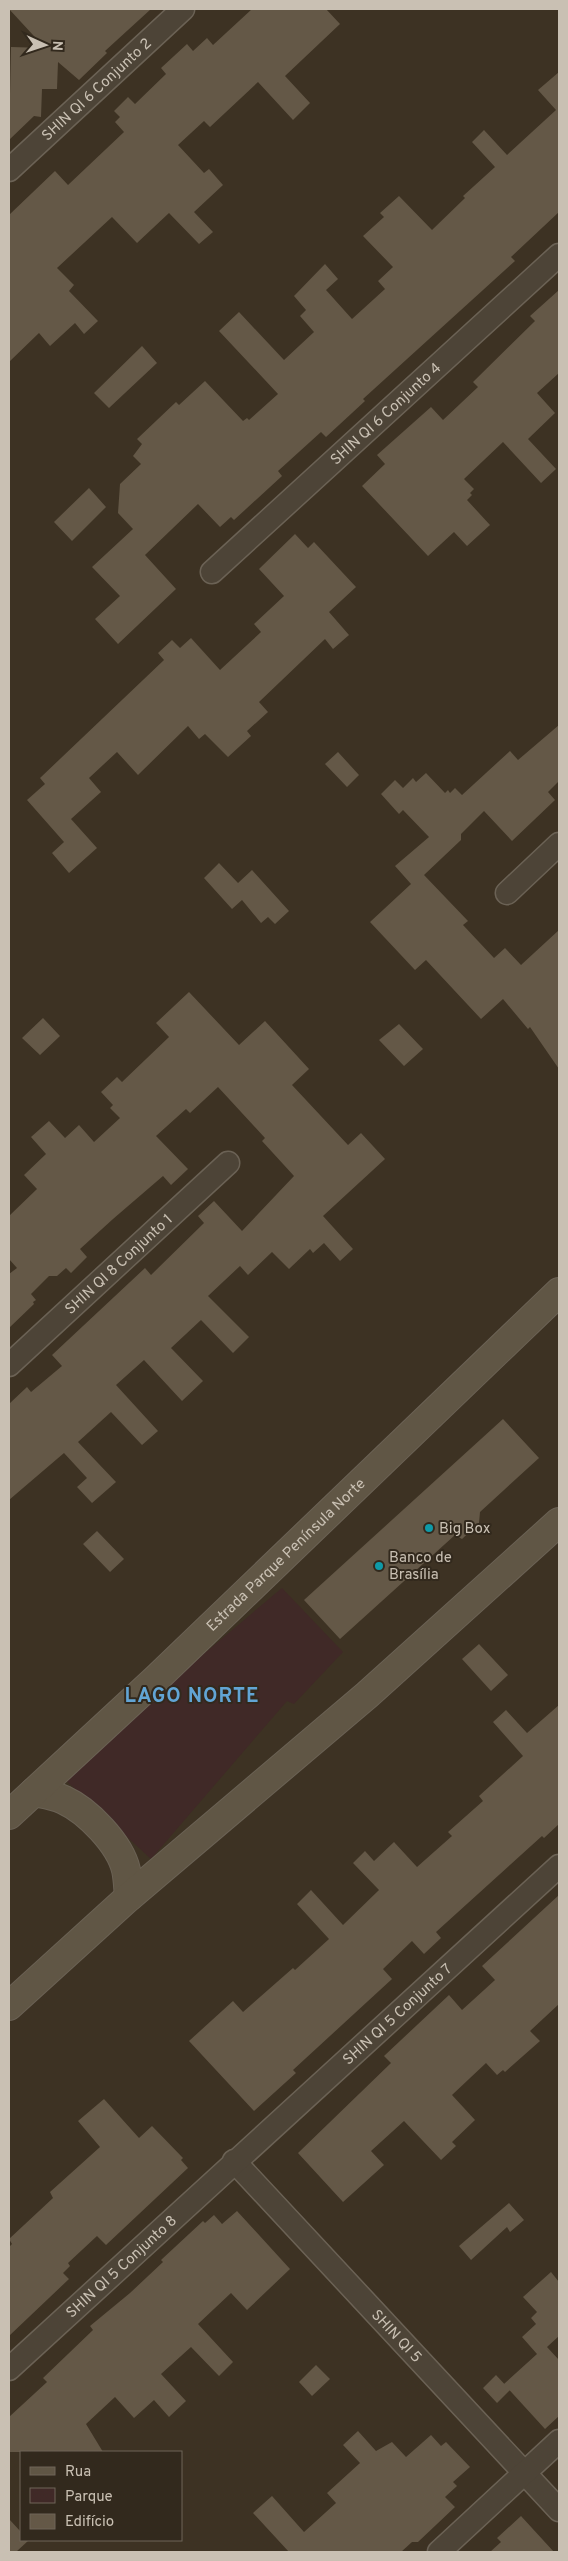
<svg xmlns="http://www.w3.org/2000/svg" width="568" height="2561" font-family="Overpass,sans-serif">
  <rect width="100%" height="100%" fill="#3d3223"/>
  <path fill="#402927" d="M 282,1588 L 343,1652 L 294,1704 L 287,1701 L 151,1859 L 60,1775 Z"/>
  <path fill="#645847" d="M 9,9 L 151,9 L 105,51 L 107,53 L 79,80 L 58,62 L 57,89 L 42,89 L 41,117 L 34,116 L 9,140 L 11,47 L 45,48 Z
    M 252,9 L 326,9 L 340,24 L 285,76 L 310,103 L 293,120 L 258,82 L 210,127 L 204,121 L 178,145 L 204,173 L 209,169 L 223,185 L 194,212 L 213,232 L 199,244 L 169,213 L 137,243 L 112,217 L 57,268 L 74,285 L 69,291 L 98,321 L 84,334 L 75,323 L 50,346 L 39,333 L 9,362 L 9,215 L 55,171 L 68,185 L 124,132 L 115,122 L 120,117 L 114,111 L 128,97 L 135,104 L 166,74 L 161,68 L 187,44 L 193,51 L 207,38 L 213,45 Z
    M 559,72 L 559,212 L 511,257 L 515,261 L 363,399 L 365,401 L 326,437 L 321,432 L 278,471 L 282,476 L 234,520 L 231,517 L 220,527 L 198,504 L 145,555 L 176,589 L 118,644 L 95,619 L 120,596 L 92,567 L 133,529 L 118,513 L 120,484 L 141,464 L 133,456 L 142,444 L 137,439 L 176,402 L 179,405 L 205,381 L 243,421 L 247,418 L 249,420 L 278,394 L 219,331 L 239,312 L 284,360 L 314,332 L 300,316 L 306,310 L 294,296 L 325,264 L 338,279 L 326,290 L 352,319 L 385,289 L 378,281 L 393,267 L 363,236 L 384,217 L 380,213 L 399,196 L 432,230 L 465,198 L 463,196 L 495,167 L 472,142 L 484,130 L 507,155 L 556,110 L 538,90 Z
    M 559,290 L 559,373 L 537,393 L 555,413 L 528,439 L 556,469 L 541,483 L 503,442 L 464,479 L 474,489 L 470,493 L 472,495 L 467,500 L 490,525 L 467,546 L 454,532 L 428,556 L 362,486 L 385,464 L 377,455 L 431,407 L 443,420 L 478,387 L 473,382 L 535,321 L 530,316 Z
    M 142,346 L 157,363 L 109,408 L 94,393 Z
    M 89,488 L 106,507 L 72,541 L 54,522 Z
    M 295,534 L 308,548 L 314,542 L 356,587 L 329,612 L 349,635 L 333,649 L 325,639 L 259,702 L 268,712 L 247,731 L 251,736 L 228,757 L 205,734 L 199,739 L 188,726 L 138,775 L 117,752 L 89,778 L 101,792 L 71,819 L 97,848 L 69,873 L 52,853 L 64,842 L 27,800 L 45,784 L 40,778 L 164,660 L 158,653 L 172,640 L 180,648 L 191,638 L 220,670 L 261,632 L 254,624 L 284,596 L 259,569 Z
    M 559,725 L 559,781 L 548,792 L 555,800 L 512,841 L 484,811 L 461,834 L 461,840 L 424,875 L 468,921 L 463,925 L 494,958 L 505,948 L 521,965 L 559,930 L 559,1069 L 530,1027 L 528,1029 L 503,999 L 481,1019 L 426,960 L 415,970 L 370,922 L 411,884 L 395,866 L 429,837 L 403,810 L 399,814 L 381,794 L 395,780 L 403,788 L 413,778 L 416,782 L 426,773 L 445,793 L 448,790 L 450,793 L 455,788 L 462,795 L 510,751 L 518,760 Z
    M 338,752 L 359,775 L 347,787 L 325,764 Z
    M 219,863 L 238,883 L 252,870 L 289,911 L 275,924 L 268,917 L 261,923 L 242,900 L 232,909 L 204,878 Z
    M 189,992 L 239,1045 L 265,1021 L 309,1069 L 292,1085 L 348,1145 L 361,1133 L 385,1159 L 323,1216 L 353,1249 L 340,1261 L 324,1243 L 313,1253 L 310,1249 L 289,1269 L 272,1252 L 248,1275 L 240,1266 L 208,1296 L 249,1337 L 233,1353 L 201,1320 L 171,1348 L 203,1381 L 182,1401 L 144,1360 L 116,1385 L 158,1431 L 142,1445 L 111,1412 L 78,1442 L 116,1482 L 92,1503 L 77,1487 L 87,1478 L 64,1453 L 9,1500 L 9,1404 L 27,1387 L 31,1392 L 62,1366 L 52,1355 L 145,1268 L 151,1275 L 204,1223 L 198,1216 L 214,1201 L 242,1231 L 294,1176 L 262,1141 L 265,1138 L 218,1087 L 190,1113 L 186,1109 L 156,1136 L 188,1169 L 171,1185 L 163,1176 L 113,1219 L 80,1249 L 87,1257 L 71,1273 L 66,1268 L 57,1276 L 49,1276 L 31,1294 L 36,1300 L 33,1302 L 34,1304 L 9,1328 L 9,1274 L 17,1268 L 9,1259 L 9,1216 L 37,1189 L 24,1175 L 46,1154 L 31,1137 L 49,1121 L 65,1138 L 79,1125 L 94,1142 L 120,1118 L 110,1108 L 113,1105 L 101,1092 L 117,1077 L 122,1082 L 169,1037 L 156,1023 Z
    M 43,1018 L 60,1036 L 40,1055 L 22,1038 Z
    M 399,1024 L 423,1049 L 404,1066 L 379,1040 Z
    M 503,1419 L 539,1458 L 480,1512 L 479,1523 L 462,1539 L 455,1535 L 340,1639 L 304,1600 Z
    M 97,1531 L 124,1559 L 110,1572 L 83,1544 Z
    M 479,1644 L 508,1675 L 491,1691 L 462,1659 Z
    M 559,1705 L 559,1824 L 544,1838 L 542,1836 L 436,1932 L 441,1938 L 424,1954 L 412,1941 L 383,1969 L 392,1979 L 293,2070 L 296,2073 L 254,2111 L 189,2041 L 233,2001 L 243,2012 L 293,1968 L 295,1970 L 329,1939 L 297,1904 L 311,1890 L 343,1925 L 379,1890 L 353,1863 L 365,1851 L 374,1861 L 394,1842 L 417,1867 L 452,1836 L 448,1832 L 483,1801 L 479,1796 L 523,1756 L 493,1722 L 506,1710 L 527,1733 Z
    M 559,1895 L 559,2004 L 530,2031 L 540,2041 L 505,2072 L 503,2070 L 497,2075 L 486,2063 L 452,2095 L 475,2120 L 452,2142 L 456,2146 L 441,2160 L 404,2121 L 371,2151 L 384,2165 L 343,2202 L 298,2153 L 391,2063 L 384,2056 L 449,1995 L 462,2010 L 495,1980 L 482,1966 Z
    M 104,2099 L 139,2138 L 152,2126 L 183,2158 L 181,2160 L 188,2168 L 106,2245 L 97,2236 L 68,2263 L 70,2266 L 63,2273 L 69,2279 L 9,2336 L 9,2247 L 12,2244 L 9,2239 L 53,2198 L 50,2192 L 100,2147 L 78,2121 Z
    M 509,2203 L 524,2220 L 510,2232 L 507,2227 L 471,2260 L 459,2246 Z
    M 237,2211 L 290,2269 L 247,2310 L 231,2293 L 198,2324 L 233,2362 L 219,2376 L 191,2347 L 161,2374 L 186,2401 L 169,2417 L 154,2400 L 134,2418 L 115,2397 L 86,2424 L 103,2452 L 9,2452 L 9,2417 L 47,2382 L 43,2378 L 93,2330 L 90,2326 L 130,2293 L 163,2262 L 161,2260 L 203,2221 L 205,2223 L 214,2215 L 222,2224 Z
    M 551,2272 L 559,2282 L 559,2336 L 547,2347 L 559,2360 L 559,2416 L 545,2429 L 504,2384 L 537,2354 L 522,2337 L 536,2324 L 531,2318 L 537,2312 L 523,2297 Z
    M 316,2365 L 330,2379 L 312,2396 L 299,2382 Z
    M 496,2375 L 510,2390 L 497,2403 L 483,2388 Z
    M 358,2431 L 376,2451 L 392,2442 L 406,2457 L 431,2435 L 441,2446 L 446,2442 L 470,2467 L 453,2482 L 457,2486 L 445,2497 L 455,2507 L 418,2542 L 412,2542 L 401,2552 L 289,2552 L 253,2513 L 272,2496 L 304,2532 L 336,2503 L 327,2493 L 360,2463 L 343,2445 Z
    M 521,2516 L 554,2552 L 490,2552 L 501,2542 L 497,2538 Z
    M 9,2519 L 21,2532 L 21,2540 L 29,2540 L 16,2552 L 9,2552 Z"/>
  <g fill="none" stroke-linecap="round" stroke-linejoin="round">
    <defs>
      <g id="street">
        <path id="s1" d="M 9,170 L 183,9"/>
        <path id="s2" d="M 212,572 L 559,255"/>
        <path d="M 507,893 L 559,844"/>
        <path id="s3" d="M 9,1365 L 228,1163"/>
        <path id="s4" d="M 234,2161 L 559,2510"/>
        <path id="s5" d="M 9,2369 L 559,1866"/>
        <path d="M 439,2552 L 559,2441"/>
      </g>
      <g id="secondary">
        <path d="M 34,1792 C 44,1794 54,1795 64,1800 C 88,1811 120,1844 126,1870 C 128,1879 128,1888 129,1897"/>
        <path id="s6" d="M 9,1815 L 157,1678 L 559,1292"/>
        <path d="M 9,2006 L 129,1897 L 367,1695 L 559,1522"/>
      </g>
    </defs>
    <use href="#street" stroke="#6b6255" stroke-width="25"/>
    <use href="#secondary" stroke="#6b6255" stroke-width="30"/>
    <use href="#street" stroke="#4d4437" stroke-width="22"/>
    <use href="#secondary" stroke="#605645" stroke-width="28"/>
  </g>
  <g fill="#0f9aa8" stroke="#32291d" stroke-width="2">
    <circle cx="429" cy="1528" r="5"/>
    <circle cx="379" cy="1566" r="5"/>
  </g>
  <g text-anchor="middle" stroke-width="4" stroke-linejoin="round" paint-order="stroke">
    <g font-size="15" fill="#c9c0b3" stroke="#32291d">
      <text dy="5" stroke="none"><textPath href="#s1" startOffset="119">SHIN QI 6 Conjunto 2</textPath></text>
      <text dy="5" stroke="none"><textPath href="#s2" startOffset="235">SHIN QI 6 Conjunto 4</textPath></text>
      <text dy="5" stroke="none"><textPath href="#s3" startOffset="149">SHIN QI 8 Conjunto 1</textPath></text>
      <text dy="5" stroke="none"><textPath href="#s6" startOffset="380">Estrada Parque Península Norte</textPath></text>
      <text dy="5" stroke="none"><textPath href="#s5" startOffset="526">SHIN QI 5 Conjunto 7</textPath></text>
      <text dy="5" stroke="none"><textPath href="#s5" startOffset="152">SHIN QI 5 Conjunto 8</textPath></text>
      <text dy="5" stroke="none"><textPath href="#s4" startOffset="239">SHIN QI 5</textPath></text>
    </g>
    <g font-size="15" fill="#c9c0b3" stroke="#32291d" text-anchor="start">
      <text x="439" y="1533">Big Box</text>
      <text x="389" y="1562">Banco de<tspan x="389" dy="17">Brasília</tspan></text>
    </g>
    <g font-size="20" font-weight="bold" letter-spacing="1" fill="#62a5d5" stroke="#32291d">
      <text x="192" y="1702">LAGO NORTE</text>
    </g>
  </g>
  <rect width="568" height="2561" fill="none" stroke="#c9c0b3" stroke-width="20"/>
  <rect x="20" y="2451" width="162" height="90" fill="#32291d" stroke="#6e6559"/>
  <rect x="30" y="2467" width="25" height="8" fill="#605645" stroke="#6e6559"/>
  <text x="65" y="2476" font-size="15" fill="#c9c0b3">Rua</text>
  <rect x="30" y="2488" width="25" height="15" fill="#402927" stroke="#6e6559"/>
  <text x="65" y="2501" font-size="15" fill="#c9c0b3">Parque</text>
  <rect x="30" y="2514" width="25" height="15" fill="#645847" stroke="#6e6559"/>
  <text x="65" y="2526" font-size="15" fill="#c9c0b3">Edifício</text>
  <g transform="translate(45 45) rotate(93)" stroke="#32291d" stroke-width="4" paint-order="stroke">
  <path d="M0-4L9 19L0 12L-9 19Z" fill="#c9c0b3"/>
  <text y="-8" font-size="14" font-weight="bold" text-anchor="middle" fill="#c9c0b3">N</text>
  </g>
</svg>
